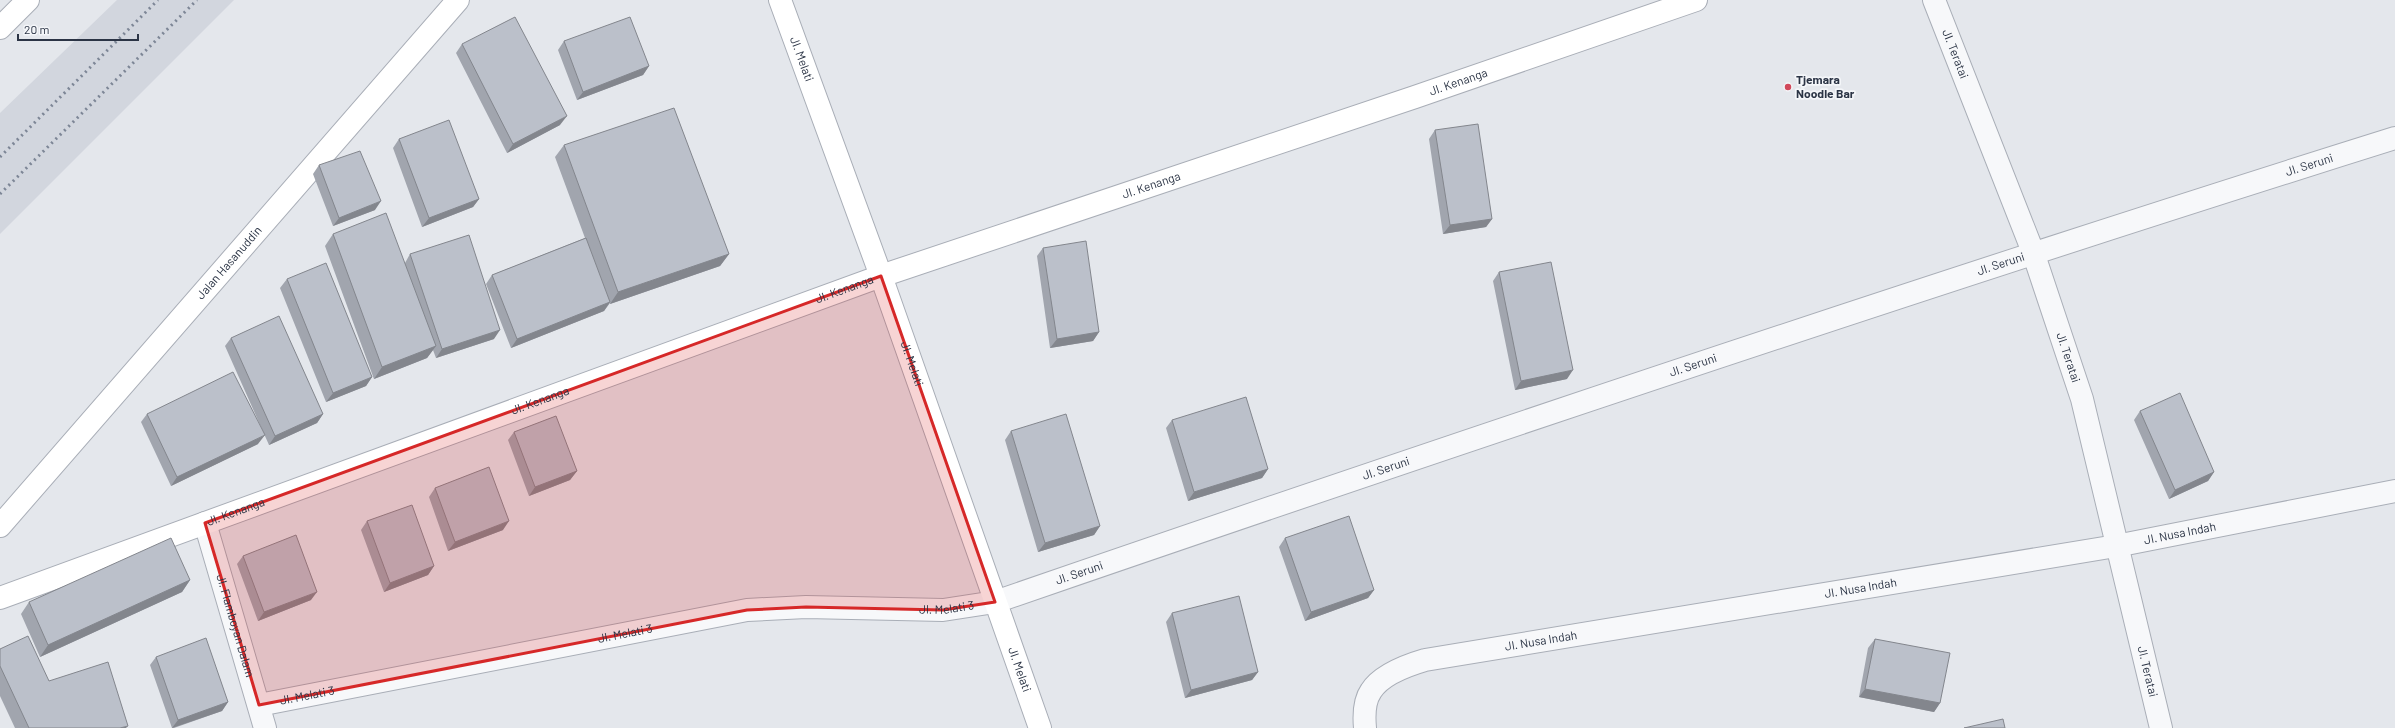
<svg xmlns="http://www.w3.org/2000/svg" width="2395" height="728" font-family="Barlow,sans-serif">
  <rect width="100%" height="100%" fill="#e4e7ec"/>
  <path fill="#d2d6de" d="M 117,0 L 234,0 L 0,234 L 0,113 Z"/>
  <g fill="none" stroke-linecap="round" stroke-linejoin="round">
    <defs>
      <g id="street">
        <path id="s1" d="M 1934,0 L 2033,252 L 2082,399 L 2161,728"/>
        <path id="s2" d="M 205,523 L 265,728"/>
        <path id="s3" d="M 259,705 L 747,610 L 806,607 L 943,610 L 995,602 C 1460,442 1926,285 2395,138"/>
        <path id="s4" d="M 1365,728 C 1364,717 1364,701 1371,691 C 1381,675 1408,665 1425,660 L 2116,546 L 2395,491"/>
      </g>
      <g id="secondary">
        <path id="s5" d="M 780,0 L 881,276 L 1040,728"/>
        <path d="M 0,28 L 28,0"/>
        <path id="s6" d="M 0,526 L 458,0"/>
        <path id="s7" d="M 0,598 L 881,276 L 1415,97 L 1696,0"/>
      </g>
    </defs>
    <use href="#street" stroke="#a9aeb7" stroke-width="24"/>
    <use href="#secondary" stroke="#a9aeb7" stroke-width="24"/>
    <use href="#street" stroke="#f7f8fa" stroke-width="22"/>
    <use href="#secondary" stroke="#fff" stroke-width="22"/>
    <path stroke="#7d8696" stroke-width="3" stroke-dasharray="2 4" stroke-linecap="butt" d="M 0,157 L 158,0
      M 0,194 L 197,0"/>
  </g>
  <path fill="#a1a5ae" d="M 564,41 L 649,66 L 643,75 L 577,100 L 558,50 Z
    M 462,44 L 560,125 L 507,153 L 456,53 Z
    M 1435,130 L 1492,219 L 1486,227 L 1443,234 L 1429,139 Z
    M 399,139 L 479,199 L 473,207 L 422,227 L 393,148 Z
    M 564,145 L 729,254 L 720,266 L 610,304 L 610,303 L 604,311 L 511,348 L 486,284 L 492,275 L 585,238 L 555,157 Z
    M 319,165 L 375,210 L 333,226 L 313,174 Z
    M 333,234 L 405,263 L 410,254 L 494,339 L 436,358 L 433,350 L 427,358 L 374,379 L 325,246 Z
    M 1043,248 L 1099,332 L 1093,341 L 1050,348 L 1037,256 Z
    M 1499,272 L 1567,379 L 1515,390 L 1493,281 Z
    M 287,279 L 372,377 L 366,386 L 326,402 L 280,288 Z
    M 231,338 L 323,414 L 317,423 L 269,445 L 225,346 Z
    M 2140,411 L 2214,472 L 2208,481 L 2169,499 L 2134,420 Z
    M 147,414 L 258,444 L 171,486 L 141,422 Z
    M 1172,420 L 1268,469 L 1262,478 L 1188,501 L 1166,428 Z
    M 1011,431 L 1100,526 L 1094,535 L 1038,552 L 1005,440 Z
    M 514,432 L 577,471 L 570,480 L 529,496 L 508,440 Z
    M 435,488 L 503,530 L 448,551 L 429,497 Z
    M 367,521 L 434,566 L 428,575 L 384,592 L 361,530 Z
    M 1285,538 L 1374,590 L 1368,598 L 1305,621 L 1279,547 Z
    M 243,556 L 311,600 L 258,621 L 237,564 Z
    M 190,580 L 182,592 L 40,657 L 21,614 L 29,602 Z
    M 1172,613 L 1258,672 L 1252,680 L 1185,698 L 1166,622 Z
    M 1875,639 L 1940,703 L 1934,712 L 1859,697 L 1868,648 Z
    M 0,649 L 49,681 L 126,728 L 15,728 L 0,696 Z
    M 156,657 L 228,702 L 222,711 L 174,728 L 172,728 L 150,665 Z"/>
  <path fill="#83868d" d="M 649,66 L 643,75 L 577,100 L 583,92 Z
    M 567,116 L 560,125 L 507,153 L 513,144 Z
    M 479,199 L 473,207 L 422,227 L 429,218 Z
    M 381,201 L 375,210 L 333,226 L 339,218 Z
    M 1492,219 L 1486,227 L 1443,234 L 1450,225 Z
    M 729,254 L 720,266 L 610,304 L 618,292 Z
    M 610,302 L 604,311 L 511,348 L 517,339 Z
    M 500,330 L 494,339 L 436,358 L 442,349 Z
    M 1099,332 L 1093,341 L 1050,348 L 1057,339 Z
    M 436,346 L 427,358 L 374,379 L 382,367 Z
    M 1573,370 L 1567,379 L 1515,390 L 1521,381 Z
    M 372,377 L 366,386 L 326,402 L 333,393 Z
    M 323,414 L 317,423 L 269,445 L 275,436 Z
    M 265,435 L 258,444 L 171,486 L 177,477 Z
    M 1268,469 L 1262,478 L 1188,501 L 1194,492 Z
    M 577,471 L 570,480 L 529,496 L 535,487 Z
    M 2214,472 L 2208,481 L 2169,499 L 2175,490 Z
    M 509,521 L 503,530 L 448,551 L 455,542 Z
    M 1100,526 L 1094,535 L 1038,552 L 1045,543 Z
    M 434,566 L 428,575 L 384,592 L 390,583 Z
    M 190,580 L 182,592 L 40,657 L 48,645 Z
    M 1374,590 L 1368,598 L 1305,621 L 1311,612 Z
    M 317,592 L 311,600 L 258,621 L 264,612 Z
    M 1258,672 L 1252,680 L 1185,698 L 1191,690 Z
    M 1865,689 L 1940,703 L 1934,712 L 1859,697 Z
    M 228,702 L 222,711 L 172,728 L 178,720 Z
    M 128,726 L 126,728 L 120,728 Z"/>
  <path fill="#bbc0ca" stroke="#83868d" d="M 515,17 L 567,116 L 513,144 L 462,44 Z
    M 630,17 L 649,66 L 583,92 L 564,41 Z
    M 674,108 L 729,254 L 618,292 L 564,145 Z
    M 449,120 L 479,199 L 429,218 L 399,139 Z
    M 1478,124 L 1492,219 L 1450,225 L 1435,130 Z
    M 360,151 L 381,201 L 339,218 L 319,165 Z
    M 386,213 L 436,346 L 382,367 L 333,234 Z
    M 469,235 L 500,330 L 442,349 L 410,254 Z
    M 586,238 L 610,302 L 517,339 L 492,275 Z
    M 1086,241 L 1099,332 L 1057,339 L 1043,248 Z
    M 1551,262 L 1573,370 L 1521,381 L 1499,272 Z
    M 326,263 L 372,377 L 333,393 L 287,279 Z
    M 279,316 L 323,414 L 275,436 L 231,338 Z
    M 233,372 L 265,435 L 177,477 L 147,414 Z
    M 2180,393 L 2214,472 L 2175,490 L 2140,411 Z
    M 1246,397 L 1268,469 L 1194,492 L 1172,420 Z
    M 1066,414 L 1100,526 L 1045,543 L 1011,431 Z
    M 556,416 L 577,471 L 535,487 L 514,432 Z
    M 489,467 L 509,521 L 455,542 L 435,488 Z
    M 412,505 L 434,566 L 390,583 L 367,521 Z
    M 1349,516 L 1374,590 L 1311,612 L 1285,538 Z
    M 296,535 L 317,592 L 264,612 L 243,556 Z
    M 171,538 L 190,580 L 48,645 L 29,602 Z
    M 1239,596 L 1258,672 L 1191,690 L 1172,613 Z
    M 28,636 L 49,681 L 108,662 L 128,726 L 120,728 L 29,728 L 0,666 L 0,649 Z
    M 206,638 L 228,702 L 178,720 L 156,657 Z
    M 1875,639 L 1950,653 L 1940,703 L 1865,689 Z
    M 2003,719 L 2005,728 L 1964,728 Z"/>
  <path fill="#d62828" fill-opacity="0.2" stroke="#d62828" stroke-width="3" stroke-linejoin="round" d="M 881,276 L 995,602 L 943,610 L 806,607 L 747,610 L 259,705 L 205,523 Z"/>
  <circle fill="#d1495b" stroke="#f4f6f9" stroke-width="1.5" cx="1788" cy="87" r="4"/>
  <g text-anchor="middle" stroke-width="3.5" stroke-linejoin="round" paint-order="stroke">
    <g font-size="12" fill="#2b3445" stroke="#f4f6f9">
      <text dy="4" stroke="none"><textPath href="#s1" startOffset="58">Jl. Teratai</textPath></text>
      <text dy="4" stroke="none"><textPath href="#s5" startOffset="63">Jl. Melati</textPath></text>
      <text dy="4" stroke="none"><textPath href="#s7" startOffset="1547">Jl. Kenanga</textPath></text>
      <text dy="4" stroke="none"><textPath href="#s3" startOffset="2131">Jl. Seruni</textPath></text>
      <text dy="4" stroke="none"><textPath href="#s7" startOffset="1223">Jl. Kenanga</textPath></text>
      <text dy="4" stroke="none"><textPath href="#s6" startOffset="349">Jalan Hasanuddin</textPath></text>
      <text dy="4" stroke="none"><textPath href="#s3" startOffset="1807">Jl. Seruni</textPath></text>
      <text dy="4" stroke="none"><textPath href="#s7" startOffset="899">Jl. Kenanga</textPath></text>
      <text dy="4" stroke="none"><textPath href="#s1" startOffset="382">Jl. Teratai</textPath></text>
      <text dy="4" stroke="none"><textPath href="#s5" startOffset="387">Jl. Melati</textPath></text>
      <text dy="4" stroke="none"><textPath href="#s3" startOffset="1483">Jl. Seruni</textPath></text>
      <text dy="4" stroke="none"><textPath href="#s7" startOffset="575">Jl. Kenanga</textPath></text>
      <text dy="4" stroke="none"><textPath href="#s3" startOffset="1159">Jl. Seruni</textPath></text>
      <text dy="4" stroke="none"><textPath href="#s7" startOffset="251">Jl. Kenanga</textPath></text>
      <text dy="4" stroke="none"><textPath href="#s4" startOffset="867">Jl. Nusa Indah</textPath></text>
      <text dy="4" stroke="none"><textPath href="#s3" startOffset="835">Jl. Seruni</textPath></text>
      <text dy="4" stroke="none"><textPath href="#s4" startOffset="543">Jl. Nusa Indah</textPath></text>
      <text dy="4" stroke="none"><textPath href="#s3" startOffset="697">Jl. Melati 3</textPath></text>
      <text dy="4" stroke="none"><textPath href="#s2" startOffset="107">Jl. Flamboyan Dalam</textPath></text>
      <text dy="4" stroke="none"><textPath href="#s3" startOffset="373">Jl. Melati 3</textPath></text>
      <text dy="4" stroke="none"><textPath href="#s4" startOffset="219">Jl. Nusa Indah</textPath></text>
      <text dy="4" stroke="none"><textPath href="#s5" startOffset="711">Jl. Melati</textPath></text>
      <text dy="4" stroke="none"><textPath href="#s1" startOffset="706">Jl. Teratai</textPath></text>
      <text dy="4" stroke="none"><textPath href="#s3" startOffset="49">Jl. Melati 3</textPath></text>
    </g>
    <g font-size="12" font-weight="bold" fill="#2b3445" stroke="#f4f6f9" text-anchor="start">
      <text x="1796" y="84">Tjemara<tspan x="1796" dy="14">Noodle Bar</tspan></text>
    </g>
  </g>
  <path d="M18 34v6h120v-6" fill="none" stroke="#2b3445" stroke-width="2"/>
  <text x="24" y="34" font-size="12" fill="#2b3445" stroke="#f4f6f9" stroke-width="3" paint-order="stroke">20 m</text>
</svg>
